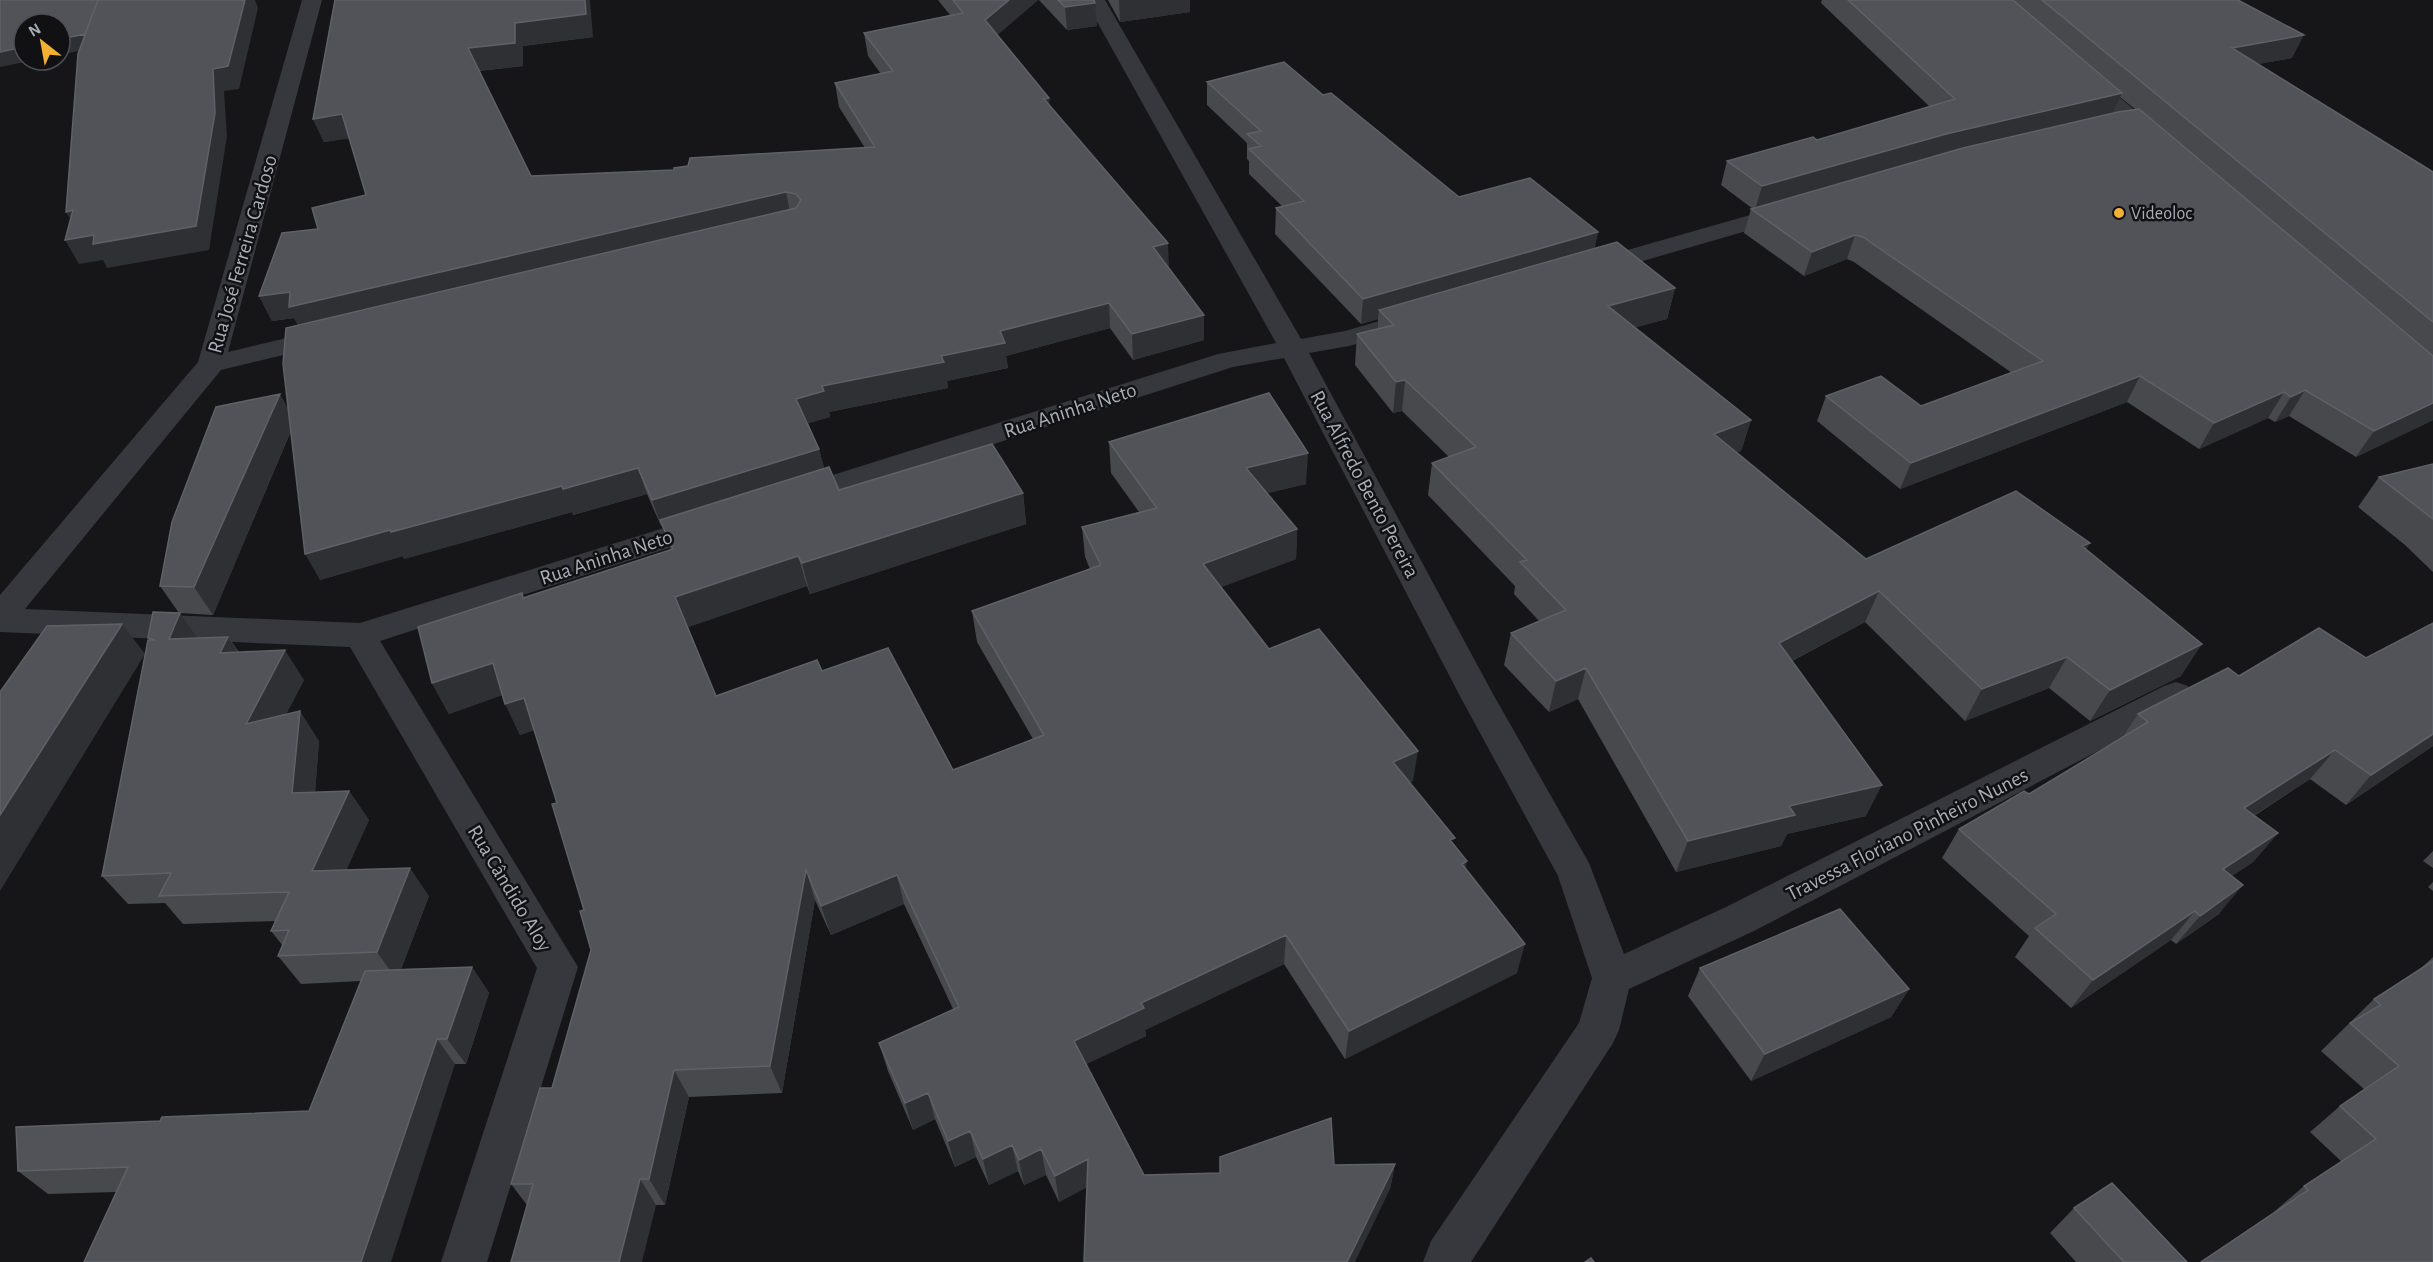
<svg xmlns="http://www.w3.org/2000/svg" width="2433" height="1262" font-family="'Alegreya Sans',sans-serif">
  <rect width="100%" height="100%" fill="#161618"/>
  <g fill="none" stroke-linecap="round" stroke-linejoin="round">
    <path fill="#37383d" fill-rule="evenodd" d="M 302,0 L 322,0 L 228,352 L 329,328 L 338,330 L 342,336 L 338,342 L 221,370 L 25,609 L 360,623 L 699,517 L 710,514 L 721,517 L 725,524 L 721,531 L 380,641 L 578,967 L 487,1262 L 441,1262 L 537,968 L 350,647 L 0,632 L 0,595 L 198,362 Z
      M 1085,0 L 1105,0 L 1301,339 L 1345,331 L 1400,315 L 1409,317 L 1413,323 L 1409,329 L 1349,346 L 1309,353 L 1493,694 L 1589,863 L 1624,954 L 1726,907 L 2164,686 L 2176,682 L 2188,686 L 2193,695 L 2188,704 L 1754,931 L 1629,989 L 1619,1030 L 1613,1043 L 1471,1262 L 1423,1262 L 1431,1241 L 1579,1023 L 1592,978 L 1558,876 L 1462,700 L 1284,358 L 1233,367 L 804,505 L 793,508 L 782,505 L 778,498 L 782,491 L 1218,354 L 1276,343 Z
      M 2082,71 L 2090,72 L 2165,136 L 2168,141 L 2165,146 L 2157,148 L 2149,146 L 2074,82 L 2071,77 L 2074,72 Z
      M 1789,204 L 1798,206 L 1801,211 L 1798,216 L 1591,276 L 1582,273 L 1578,268 L 1582,263 Z"/>
  </g>
  <path fill="#47494d" fill-rule="evenodd" d="M 335,0 L 593,37 L 523,46 L 523,66 L 479,71 L 531,176 L 674,170 L 865,148 L 839,107 L 835,83 L 881,74 L 868,56 L 864,33 L 950,15 L 938,0 L 1038,0 L 997,35 L 1049,98 L 1049,105 L 1204,315 L 1204,340 L 1133,360 L 1110,328 L 1006,356 L 1008,368 L 947,381 L 948,388 L 829,412 L 830,417 L 808,423 L 819,449 L 824,468 L 839,490 L 1023,493 L 1026,524 L 810,594 L 807,586 L 688,627 L 716,696 L 822,671 L 953,770 L 1033,739 L 977,642 L 972,611 L 1090,569 L 1085,557 L 1082,527 L 1139,512 L 1111,473 L 1109,442 L 1306,484 L 1267,493 L 1297,529 L 1296,559 L 1221,587 L 1269,649 L 1413,781 L 1410,782 L 1454,845 L 1517,973 L 1345,1059 L 1284,964 L 1145,1030 L 1146,1036 L 1086,1064 L 1144,1175 L 1220,1173 L 1334,1165 L 1395,1164 L 1390,1189 L 1087,1187 L 1059,1202 L 1046,1175 L 1024,1185 L 1018,1171 L 989,1185 L 976,1157 L 955,1167 L 935,1119 L 913,1130 L 888,1071 L 879,1043 L 953,1009 L 904,904 L 831,935 L 815,900 L 782,1093 L 689,1097 L 665,1205 L 527,1205 L 511,1184 L 552,1088 L 591,950 L 584,910 L 557,803 L 534,730 L 520,735 L 502,695 L 449,714 L 432,683 L 522,593 L 524,598 L 671,550 L 662,526 L 661,526 L 647,494 L 573,515 L 572,512 L 404,559 L 403,556 L 320,580 L 291,431 L 213,615 L 179,613 L 160,586 L 288,408 L 298,325 L 294,318 L 272,321 L 259,296 L 318,229 L 366,195 L 349,138 L 324,142 L 313,119 Z
    M 1039,0 L 1094,0 L 1097,26 L 1067,30 Z
    M 1108,0 L 1190,0 L 1190,12 L 1120,22 Z
    M 1822,0 L 2238,0 L 2292,58 L 2258,64 L 2433,172 L 2433,420 L 2356,457 L 2289,416 L 2275,422 L 2268,418 L 2199,449 L 2127,402 L 1900,489 L 1817,421 L 1826,396 L 1921,406 L 2012,373 L 1854,262 L 1847,259 L 1804,276 L 1744,233 L 1751,209 L 1753,209 L 1721,185 L 1727,161 L 1817,140 L 1930,107 L 1821,3 ZM 2120,97 L 2135,109 L 2113,113 Z
    M 1207,82 L 1323,95 L 1459,197 L 1598,232 L 1594,249 L 1675,288 L 1667,319 L 1635,327 L 1751,420 L 1741,451 L 1737,452 L 1866,559 L 2086,550 L 2181,676 L 2090,721 L 2049,688 L 1965,721 L 1865,622 L 1792,661 L 1866,816 L 1787,834 L 1781,846 L 1676,872 L 1578,699 L 1549,712 L 1504,665 L 1511,633 L 1539,621 L 1514,594 L 1515,586 L 1428,495 L 1432,463 L 1449,457 L 1402,411 L 1393,413 L 1355,365 L 1357,334 L 1378,329 L 1378,319 L 1361,324 L 1275,234 L 1276,208 L 1283,207 L 1249,174 L 1249,161 L 1247,159 L 1247,143 L 1207,105 Z
    M 2433,464 L 2433,572 L 2405,545 L 2358,507 L 2379,477 Z
    M 180,613 L 197,638 L 228,637 L 239,652 L 304,680 L 286,714 L 319,741 L 315,792 L 349,791 L 369,820 L 346,870 L 429,896 L 401,969 L 472,967 L 489,993 L 466,1064 L 455,1064 L 116,1192 L 48,1194 L 18,1171 L 160,1121 L 309,1111 L 361,981 L 301,984 L 278,956 L 283,946 L 271,931 L 275,921 L 183,924 L 165,903 L 128,904 L 102,876 L 150,640 L 148,638 Z
    M 2433,623 L 2433,746 L 2346,805 L 2310,779 L 2254,816 L 2278,833 L 2253,862 L 2232,876 L 2219,914 L 2176,944 L 2171,940 L 2071,1008 L 2015,957 L 2029,936 L 1942,858 L 1959,829 L 2029,794 L 2122,738 L 2138,714 L 2239,676 L 2366,658 Z
    M 2433,851 L 2433,868 L 2423,861 Z
    M 2433,882 L 2433,891 L 2428,887 Z
    M 2433,957 L 2433,1262 L 2274,1212 L 2304,1186 L 2342,1162 L 2310,1132 L 2340,1106 L 2364,1089 L 2321,1051 L 2374,999 L 2419,970 Z
    M 1700,968 L 1909,989 L 1891,1017 L 1751,1081 L 1688,996 Z
    M 2074,1208 L 2187,1262 L 2076,1262 L 2050,1233 Z"/>
  <path fill="#2f3033" d="M 245,0 L 255,0 L 258,8 L 239,89 L 224,91 L 227,136 L 209,250 L 107,268 L 103,260 L 79,264 L 65,240 L 213,69 Z
    M 585,0 L 590,0 L 593,37 L 523,46 L 523,66 L 476,71 L 468,48 L 515,23 Z
    M 1009,0 L 1038,0 L 988,43 L 985,20 Z
    M 1119,0 L 1190,0 L 1190,12 L 1120,22 Z
    M 1095,3 L 1097,26 L 1067,30 L 1065,7 Z
    M 90,33 L 97,47 L 60,55 L 60,39 Z
    M 2304,35 L 2292,58 L 2220,71 L 2232,48 Z
    M 24,47 L 24,60 L 35,60 L 0,67 L 0,52 Z
    M 2122,93 L 2111,117 L 1755,210 L 1762,186 L 1946,134 Z
    M 1049,98 L 1051,122 L 1044,99 Z
    M 342,114 L 353,138 L 324,142 L 313,119 Z
    M 786,192 L 791,217 L 302,332 L 294,318 L 272,321 L 259,296 Z
    M 73,210 L 81,236 L 66,212 Z
    M 1598,232 L 1593,257 L 1379,310 L 1378,319 L 1361,324 L 1363,299 Z
    M 1855,235 L 1847,259 L 1804,276 L 1812,252 Z
    M 1168,243 L 1169,268 L 1153,247 Z
    M 1675,288 L 1667,319 L 1601,337 L 1608,306 Z
    M 1109,303 L 1110,328 L 1006,356 L 1008,368 L 947,381 L 948,388 L 829,412 L 830,417 L 803,425 L 796,399 L 822,386 L 941,356 L 1000,331 Z
    M 1204,315 L 1204,340 L 1133,360 L 1132,334 Z
    M 2140,376 L 2127,402 L 1900,489 L 1911,463 Z
    M 1405,380 L 1402,411 L 1393,413 L 1396,382 Z
    M 2305,390 L 2289,416 L 2275,422 L 2291,397 Z
    M 2284,392 L 2268,418 L 2199,449 L 2214,423 Z
    M 280,394 L 295,421 L 213,615 L 194,587 Z
    M 2433,403 L 2433,420 L 2356,457 L 2374,431 Z
    M 1751,420 L 1741,451 L 1705,465 L 1714,434 Z
    M 819,449 L 826,475 L 661,526 L 652,500 Z
    M 1308,453 L 1306,484 L 1245,499 L 1246,468 Z
    M 638,468 L 647,494 L 573,515 L 572,512 L 404,559 L 403,556 L 320,580 L 305,554 L 390,530 L 562,486 Z
    M 1023,493 L 1026,524 L 810,594 L 802,563 Z
    M 1297,529 L 1296,559 L 1203,594 L 1203,564 Z
    M 2090,543 L 2072,574 L 2082,546 Z
    M 798,556 L 807,586 L 686,628 L 675,597 Z
    M 1879,591 L 1865,622 L 1766,674 L 1779,643 Z
    M 180,613 L 201,643 L 169,639 Z
    M 122,624 L 145,654 L 0,891 L 0,815 Z
    M 228,637 L 248,667 L 220,653 Z
    M 2202,644 L 2181,676 L 2090,721 L 2110,690 Z
    M 285,650 L 304,680 L 266,753 L 246,724 Z
    M 2067,657 L 2049,688 L 1965,721 L 1982,689 Z
    M 493,663 L 508,693 L 449,714 L 432,683 Z
    M 1586,668 L 1578,699 L 1549,712 L 1556,681 Z
    M 524,698 L 539,728 L 520,735 L 505,704 Z
    M 300,711 L 319,741 L 313,822 L 292,793 Z
    M 2433,734 L 2433,746 L 2346,805 L 2371,775 Z
    M 2335,750 L 2310,779 L 2220,837 L 2244,808 Z
    M 1418,751 L 1413,781 L 1389,792 L 1393,762 Z
    M 1882,785 L 1866,816 L 1787,834 L 1781,846 L 1676,872 L 1688,841 L 1789,806 Z
    M 349,791 L 369,820 L 333,900 L 312,871 Z
    M 2278,833 L 2253,862 L 2199,898 L 2223,869 Z
    M 1467,861 L 1461,890 L 1462,864 Z
    M 410,868 L 429,896 L 397,980 L 377,952 Z
    M 806,870 L 815,900 L 782,1093 L 770,1066 Z
    M 897,875 L 904,904 L 831,935 L 821,906 Z
    M 2243,885 L 2219,914 L 2176,944 L 2200,916 Z
    M 2195,911 L 2171,940 L 2071,1008 L 2093,980 Z
    M 1286,935 L 1284,964 L 1145,1030 L 1146,1036 L 1078,1068 L 1074,1041 L 1141,1003 Z
    M 1525,944 L 1517,973 L 1345,1059 L 1349,1031 Z
    M 472,967 L 489,993 L 466,1064 L 447,1039 Z
    M 1909,989 L 1891,1017 L 1751,1081 L 1765,1054 Z
    M 437,1039 L 455,1064 L 391,1262 L 361,1262 Z
    M 674,1070 L 689,1097 L 665,1205 L 649,1179 Z
    M 928,1093 L 935,1119 L 913,1130 L 905,1103 Z
    M 970,1131 L 976,1157 L 955,1167 L 948,1141 Z
    M 1012,1145 L 1018,1171 L 989,1185 L 983,1159 Z
    M 1041,1149 L 1046,1175 L 1024,1185 L 1019,1160 Z
    M 1088,1159 L 1091,1185 L 1059,1202 L 1055,1176 Z
    M 1395,1164 L 1390,1189 L 1355,1262 L 1347,1262 Z
    M 640,1179 L 656,1205 L 642,1262 L 619,1262 Z"/>
  <path fill="#525359" stroke="#5f6168" stroke-width="1.5" d="M 0,0 L 98,0 L 85,34 L 60,39 L 60,24 L 24,24 L 24,47 L 0,52 Z
    M 98,0 L 245,0 L 228,66 L 213,69 L 215,113 L 196,226 L 93,244 L 94,235 L 65,240 L 73,210 L 66,212 L 78,54 Z
    M 335,0 L 585,0 L 586,14 L 515,23 L 515,43 L 468,48 L 531,176 L 674,170 L 674,168 L 688,166 L 690,158 L 875,147 L 835,83 L 893,71 L 864,33 L 963,13 L 953,0 L 1009,0 L 985,20 L 1049,98 L 1044,99 L 1168,243 L 1153,247 L 1204,315 L 1132,334 L 1109,303 L 1000,331 L 1005,343 L 941,356 L 944,362 L 822,386 L 824,391 L 796,399 L 819,449 L 652,500 L 638,468 L 563,489 L 562,486 L 391,532 L 390,530 L 305,554 L 283,364 L 286,328 L 796,208 L 801,200 L 796,194 L 786,192 L 289,307 L 290,292 L 259,296 L 282,233 L 318,229 L 312,208 L 366,195 L 342,114 L 313,119 Z
    M 1058,0 L 1094,0 L 1095,3 L 1065,7 Z
    M 1848,0 L 2013,0 L 2122,93 L 1946,134 L 1762,186 L 1727,161 L 1813,137 L 1817,140 L 1955,99 Z
    M 2042,0 L 2238,0 L 2304,35 L 2232,48 L 2433,172 L 2433,322 Z
    M 1284,62 L 1323,95 L 1331,93 L 1459,197 L 1530,178 L 1598,232 L 1363,299 L 1276,208 L 1304,201 L 1249,149 L 1261,146 L 1247,134 L 1261,131 L 1207,82 Z
    M 2139,109 L 2433,356 L 2433,403 L 2374,431 L 2305,390 L 2291,397 L 2284,392 L 2214,423 L 2140,376 L 1911,463 L 1826,396 L 1881,376 L 1921,406 L 2043,361 L 1863,237 L 1855,235 L 1812,252 L 1751,209 L 1963,148 L 2118,112 Z
    M 1617,242 L 1675,288 L 1608,306 L 1751,420 L 1714,434 L 1866,559 L 2016,491 L 2090,543 L 2082,546 L 2202,644 L 2110,690 L 2067,657 L 1982,689 L 1879,591 L 1779,643 L 1882,785 L 1789,806 L 1795,815 L 1688,841 L 1586,668 L 1556,681 L 1511,633 L 1566,610 L 1520,562 L 1527,560 L 1432,463 L 1476,447 L 1405,380 L 1396,382 L 1357,334 L 1394,325 L 1379,310 Z
    M 1269,393 L 1308,453 L 1246,468 L 1297,529 L 1203,564 L 1269,649 L 1319,629 L 1418,751 L 1393,762 L 1455,838 L 1450,840 L 1467,861 L 1462,864 L 1525,944 L 1349,1031 L 1286,935 L 1141,1003 L 1144,1008 L 1074,1041 L 1144,1175 L 1220,1173 L 1220,1157 L 1331,1118 L 1334,1165 L 1395,1164 L 1347,1262 L 1084,1262 L 1088,1159 L 1055,1176 L 1041,1149 L 1019,1160 L 1012,1145 L 983,1159 L 970,1131 L 948,1141 L 928,1093 L 905,1103 L 879,1043 L 959,1007 L 897,875 L 821,906 L 806,870 L 770,1066 L 674,1070 L 649,1179 L 640,1179 L 619,1262 L 511,1262 L 533,1184 L 511,1184 L 540,1088 L 552,1088 L 591,950 L 580,911 L 584,910 L 552,804 L 557,803 L 524,698 L 505,704 L 493,663 L 432,683 L 418,627 L 522,593 L 523,598 L 673,549 L 660,520 L 829,467 L 839,490 L 992,444 L 1023,493 L 802,563 L 798,556 L 675,597 L 716,696 L 817,660 L 822,671 L 888,648 L 953,770 L 1044,735 L 972,611 L 1101,565 L 1082,527 L 1157,508 L 1109,442 Z
    M 280,394 L 194,587 L 160,586 L 172,522 L 216,407 Z
    M 2433,464 L 2433,519 L 2379,477 Z
    M 153,612 L 180,613 L 169,639 L 228,637 L 220,653 L 285,650 L 246,724 L 300,711 L 292,793 L 349,791 L 312,871 L 410,868 L 377,952 L 278,956 L 289,930 L 271,931 L 289,892 L 159,896 L 171,873 L 102,876 L 148,640 L 155,640 L 148,638 Z
    M 2433,623 L 2433,734 L 2371,775 L 2335,750 L 2244,808 L 2278,833 L 2223,869 L 2243,885 L 2200,916 L 2195,911 L 2093,980 L 2035,928 L 2056,914 L 1959,829 L 2024,791 L 2029,794 L 2148,722 L 2138,714 L 2228,668 L 2239,676 L 2319,628 L 2366,658 Z
    M 122,624 L 0,815 L 0,692 L 47,626 Z
    M 1840,909 L 1909,989 L 1765,1054 L 1700,968 Z
    M 2433,961 L 2433,1262 L 2201,1262 L 2308,1190 L 2304,1186 L 2376,1139 L 2340,1106 L 2399,1066 L 2350,1023 L 2381,1005 L 2374,999 Z
    M 472,967 L 447,1039 L 437,1039 L 361,1262 L 84,1262 L 128,1167 L 18,1171 L 16,1127 L 160,1121 L 162,1117 L 309,1111 L 365,971 Z
    M 2112,1183 L 2187,1262 L 2124,1262 L 2074,1208 Z
    M 1591,1258 L 1594,1262 L 1585,1262 Z"/>
  <circle fill="#f2b134" stroke="#111113" stroke-width="2" cx="2119" cy="213" r="6"/>
  <g text-anchor="middle" stroke-width="5" stroke-linejoin="round" paint-order="stroke">
    <g font-size="18" fill="#a8adb8" stroke="#111113" text-anchor="start">
      <text x="2131" y="219">Videoloc</text>
    </g>
    <g font-size="21" fill="#a8adb8" stroke="#111113">
      <text transform="translate(242 254) rotate(-74)" y="7">Rua José Ferreira Cardoso</text>
      <text transform="translate(1070 410) rotate(-18)" y="7">Rua Aninha Neto</text>
      <text transform="translate(1365 484) rotate(62)" y="7">Rua Alfredo Bento Pereira</text>
      <text transform="translate(606 557) rotate(-18)" y="7">Rua Aninha Neto</text>
      <text transform="translate(1907 834) rotate(-27)" y="7">Travessa Floriano Pinheiro Nunes</text>
      <text transform="translate(510 888) rotate(59)" y="7">Rua Cândido Aloy</text>
    </g>
  </g>
  <g transform="translate(42 42) rotate(329)"><circle r="28" fill="#111113" stroke="#4d4f55" stroke-width="1.5"/>
  <path d="M0-4.5L10 22L0 15L-10 22Z" fill="#f2b134"/>
  <text y="-9" font-size="16" font-weight="bold" text-anchor="middle" fill="#a8adb8">N</text>
  </g>
</svg>
